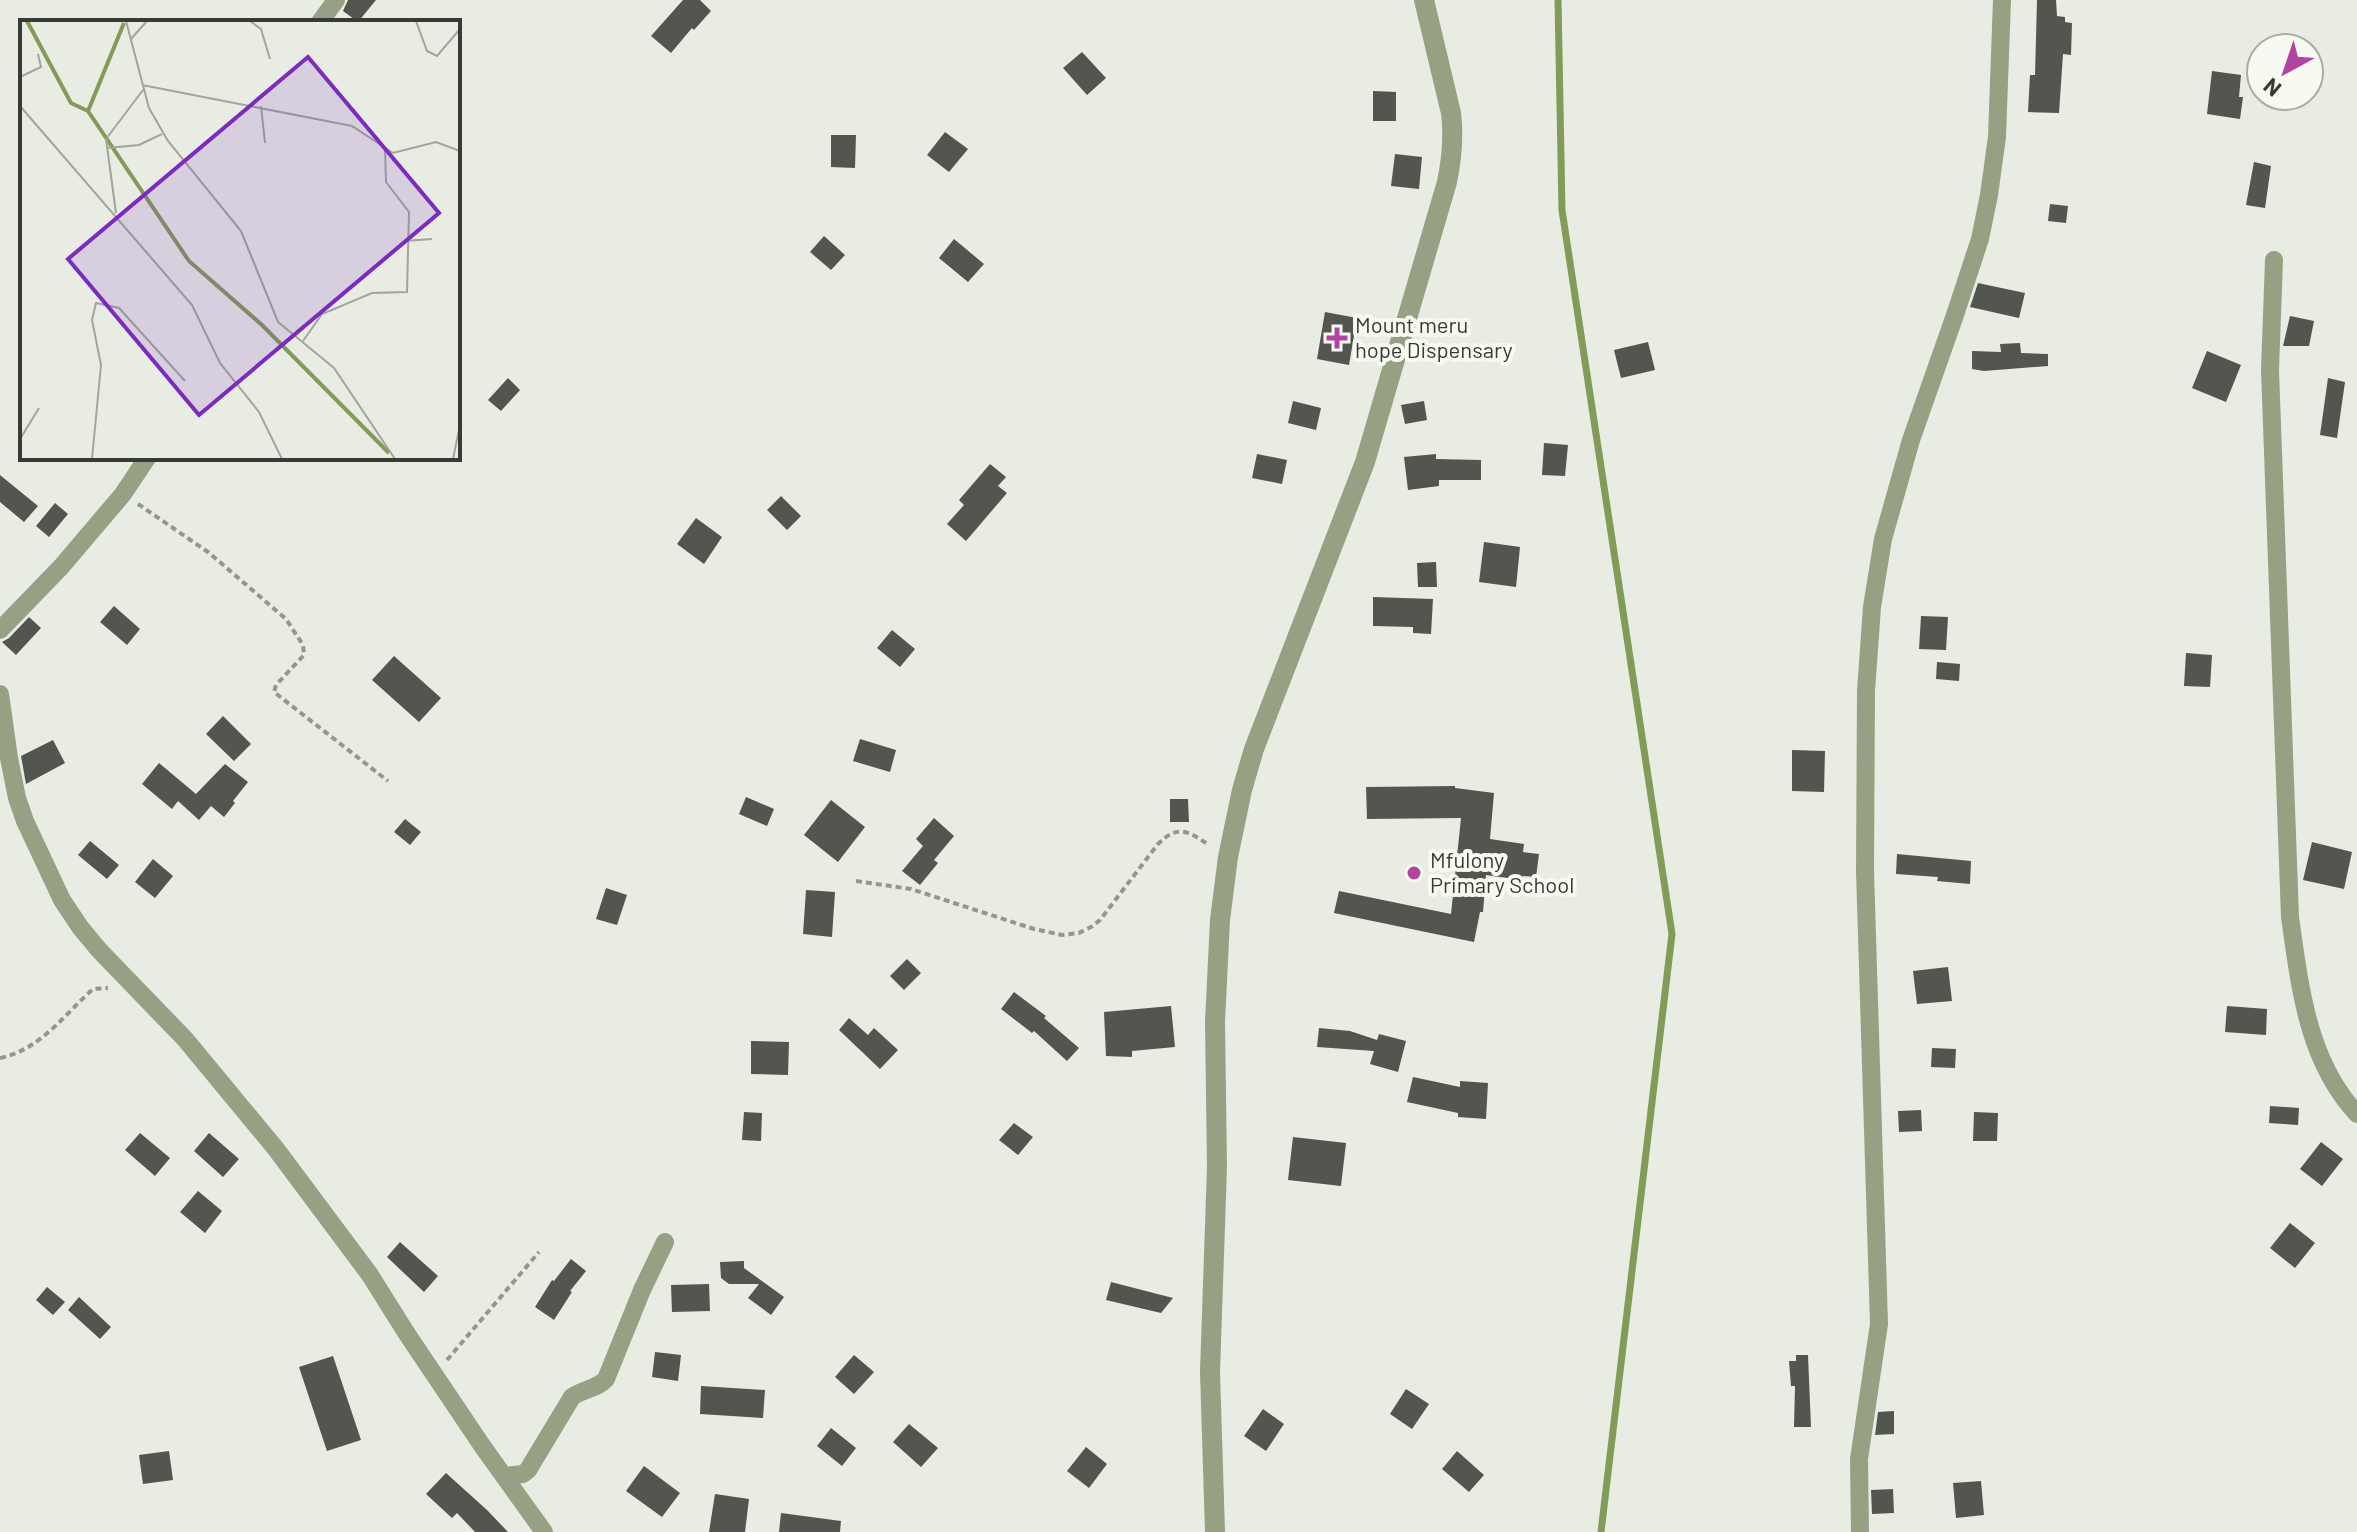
<svg xmlns="http://www.w3.org/2000/svg" width="2357" height="1532" font-family="Barlow,sans-serif">
  <rect width="100%" height="100%" fill="#e8ece3"/>
  <g fill="none" stroke-linecap="round" stroke-linejoin="round">
    <path stroke="#839b59" stroke-width="7" d="M 1558,0 L 1562,210 L 1672,934 L 1601,1532"/>
  </g>
  <path fill="#52564e" d="M 348,0 L 376,0 L 358,22 L 343,11 Z
    M 683,0 L 700,0 L 711,11 L 694,30 L 692,28 L 671,53 L 651,36 Z
    M 2037,0 L 2056,0 L 2057,16 L 2065,17 L 2065,22 L 2072,23 L 2071,55 L 2063,54 L 2059,113 L 2028,112 L 2030,75 L 2035,75 Z
    M 1082,52 L 1106,78 L 1087,95 L 1063,68 Z
    M 2212,71 L 2241,75 L 2239,97 L 2243,97 L 2240,119 L 2207,114 Z
    M 1373,91 L 1396,92 L 1396,121 L 1373,121 Z
    M 945,132 L 968,149 L 949,172 L 927,155 Z
    M 831,135 L 856,135 L 855,168 L 831,167 Z
    M 1395,154 L 1422,157 L 1419,189 L 1391,186 Z
    M 2254,162 L 2271,166 L 2265,208 L 2246,205 Z
    M 2050,204 L 2068,206 L 2066,223 L 2048,221 Z
    M 824,236 L 845,255 L 831,270 L 810,252 Z
    M 954,239 L 984,264 L 968,282 L 939,258 Z
    M 1978,283 L 2025,293 L 2019,318 L 1970,307 Z
    M 1325,312 L 1357,318 L 1349,365 L 1317,359 Z
    M 2290,316 L 2314,321 L 2309,346 L 2283,346 Z
    M 1648,342 L 1655,370 L 1621,378 L 1614,350 Z
    M 2020,343 L 2021,353 L 2048,354 L 2048,366 L 1984,371 L 1972,369 L 1972,351 L 2001,352 L 2000,344 Z
    M 2207,351 L 2241,365 L 2226,402 L 2192,388 Z
    M 508,378 L 520,390 L 501,411 L 488,400 Z
    M 2328,378 L 2345,382 L 2337,438 L 2320,435 Z
    M 1293,401 L 1321,408 L 1316,430 L 1288,423 Z
    M 1424,401 L 1427,420 L 1405,424 L 1401,405 Z
    M 1544,443 L 1568,445 L 1565,476 L 1542,475 Z
    M 1257,454 L 1287,460 L 1282,484 L 1252,478 Z
    M 1436,454 L 1436,459 L 1481,460 L 1481,480 L 1439,480 L 1439,486 L 1408,490 L 1404,457 Z
    M 990,464 L 1006,477 L 998,486 L 1007,493 L 966,541 L 947,524 L 964,505 L 959,500 Z
    M 0,475 L 38,506 L 24,522 L 0,502 Z
    M 781,496 L 801,516 L 787,530 L 767,510 Z
    M 55,503 L 68,514 L 49,537 L 36,526 Z
    M 696,518 L 722,537 L 704,564 L 677,544 Z
    M 1484,542 L 1520,547 L 1516,587 L 1479,582 Z
    M 1436,562 L 1437,587 L 1418,587 L 1417,563 Z
    M 1373,597 L 1433,599 L 1431,634 L 1413,633 L 1413,627 L 1373,626 Z
    M 114,606 L 140,629 L 127,645 L 100,622 Z
    M 1921,616 L 1948,617 L 1946,650 L 1919,649 Z
    M 29,617 L 41,628 L 16,655 L 2,642 L 9,638 Z
    M 892,630 L 915,649 L 900,667 L 877,648 Z
    M 2186,653 L 2212,655 L 2210,687 L 2184,686 Z
    M 394,656 L 441,698 L 419,722 L 372,680 Z
    M 1937,662 L 1960,664 L 1959,681 L 1936,679 Z
    M 223,716 L 251,744 L 234,761 L 206,734 Z
    M 860,739 L 896,750 L 890,772 L 853,761 Z
    M 53,740 L 65,763 L 26,784 L 21,756 Z
    M 1792,750 L 1825,751 L 1824,792 L 1792,791 Z
    M 159,763 L 196,794 L 225,764 L 248,782 L 233,801 L 235,803 L 224,817 L 211,806 L 199,820 L 178,801 L 172,809 L 142,784 Z
    M 1455,786 L 1455,788 L 1494,793 L 1490,839 L 1524,844 L 1523,852 L 1539,854 L 1536,877 L 1523,876 L 1522,880 L 1486,875 L 1483,912 L 1480,912 L 1474,942 L 1334,913 L 1339,891 L 1451,914 L 1461,818 L 1367,819 L 1366,787 Z
    M 746,797 L 774,809 L 767,826 L 739,814 Z
    M 1170,799 L 1188,799 L 1189,822 L 1170,822 Z
    M 831,800 L 865,827 L 838,862 L 804,835 Z
    M 934,818 L 954,836 L 934,860 L 938,863 L 920,885 L 902,871 L 923,846 L 916,839 Z
    M 405,819 L 421,832 L 410,845 L 394,832 Z
    M 90,841 L 119,865 L 107,879 L 78,855 Z
    M 2312,842 L 2352,852 L 2344,889 L 2303,880 Z
    M 1897,854 L 1971,861 L 1970,884 L 1937,881 L 1938,877 L 1896,874 Z
    M 153,859 L 173,876 L 155,898 L 135,882 Z
    M 606,888 L 627,895 L 617,925 L 596,919 Z
    M 806,890 L 835,892 L 832,937 L 803,934 Z
    M 907,959 L 921,973 L 904,990 L 890,976 Z
    M 1948,967 L 1952,1001 L 1917,1004 L 1913,971 Z
    M 1014,992 L 1046,1016 L 1044,1018 L 1079,1048 L 1067,1061 L 1034,1031 L 1032,1033 L 1001,1009 Z
    M 1171,1006 L 1175,1047 L 1132,1051 L 1132,1057 L 1106,1056 L 1104,1012 Z
    M 2227,1006 L 2267,1009 L 2266,1035 L 2225,1032 Z
    M 849,1018 L 868,1035 L 874,1028 L 898,1050 L 880,1069 L 839,1030 Z
    M 1319,1028 L 1350,1031 L 1377,1040 L 1379,1034 L 1406,1041 L 1398,1072 L 1370,1064 L 1374,1051 L 1317,1047 Z
    M 751,1041 L 789,1042 L 788,1075 L 751,1074 Z
    M 1932,1048 L 1956,1049 L 1955,1068 L 1931,1067 Z
    M 1413,1077 L 1460,1087 L 1460,1081 L 1488,1083 L 1486,1119 L 1458,1117 L 1458,1113 L 1407,1102 Z
    M 2270,1106 L 2299,1108 L 2298,1125 L 2269,1123 Z
    M 1921,1110 L 1922,1131 L 1899,1132 L 1898,1111 Z
    M 744,1112 L 762,1113 L 761,1141 L 742,1140 Z
    M 1974,1112 L 1998,1113 L 1997,1141 L 1973,1141 Z
    M 1014,1123 L 1033,1137 L 1018,1155 L 999,1140 Z
    M 140,1133 L 170,1158 L 155,1176 L 125,1150 Z
    M 209,1133 L 239,1159 L 223,1177 L 194,1151 Z
    M 1293,1137 L 1346,1143 L 1341,1186 L 1288,1180 Z
    M 2321,1142 L 2343,1159 L 2322,1186 L 2300,1169 Z
    M 198,1191 L 222,1211 L 205,1233 L 180,1212 Z
    M 2290,1223 L 2315,1243 L 2295,1268 L 2270,1248 Z
    M 400,1242 L 438,1276 L 424,1292 L 387,1257 Z
    M 571,1259 L 586,1271 L 570,1291 L 572,1292 L 554,1320 L 535,1307 L 552,1280 L 554,1281 Z
    M 744,1261 L 744,1268 L 784,1297 L 771,1315 L 748,1298 L 759,1284 L 729,1284 L 721,1278 L 720,1262 Z
    M 1111,1282 L 1173,1298 L 1161,1313 L 1106,1300 Z
    M 709,1284 L 710,1311 L 672,1312 L 671,1285 Z
    M 47,1287 L 65,1302 L 53,1315 L 36,1300 Z
    M 79,1297 L 111,1327 L 100,1339 L 68,1310 Z
    M 655,1352 L 681,1355 L 678,1381 L 652,1377 Z
    M 854,1355 L 874,1372 L 854,1394 L 835,1377 Z
    M 1796,1355 L 1808,1355 L 1811,1427 L 1794,1427 L 1795,1386 L 1791,1386 L 1789,1361 L 1796,1361 Z
    M 333,1356 L 361,1440 L 327,1451 L 299,1367 Z
    M 701,1386 L 765,1390 L 763,1418 L 700,1414 Z
    M 1406,1389 L 1429,1404 L 1412,1429 L 1390,1414 Z
    M 1263,1409 L 1284,1424 L 1266,1451 L 1244,1436 Z
    M 1894,1411 L 1894,1434 L 1875,1435 L 1878,1412 Z
    M 909,1424 L 938,1448 L 921,1467 L 893,1442 Z
    M 831,1428 L 856,1448 L 842,1466 L 817,1446 Z
    M 1086,1447 L 1107,1464 L 1089,1488 L 1067,1471 Z
    M 169,1451 L 173,1480 L 143,1484 L 139,1455 Z
    M 1457,1451 L 1484,1475 L 1469,1492 L 1442,1469 Z
    M 644,1466 L 680,1493 L 662,1517 L 626,1491 Z
    M 446,1473 L 487,1510 L 508,1532 L 475,1532 L 457,1513 L 452,1518 L 426,1494 Z
    M 1981,1481 L 1984,1515 L 1956,1518 L 1953,1483 Z
    M 1893,1489 L 1894,1513 L 1872,1514 L 1871,1490 Z
    M 715,1494 L 749,1499 L 745,1532 L 709,1532 Z
    M 781,1513 L 841,1521 L 840,1532 L 779,1532 Z"/>
  <g fill="none" stroke-linecap="round" stroke-linejoin="round">
    <path stroke="#949790" stroke-width="4" stroke-dasharray="6 4" stroke-linecap="butt" d="M 138,504 L 208,552 L 286,619 L 303,645 L 304,655 L 276,685 L 274,692 L 388,781
      M 856,881 L 911,889 L 1034,929 L 1062,935 L 1079,933 L 1091,927 L 1100,920 L 1158,844 C 1178,824 1188,831 1209,845
      M 0,1058 C 40,1050 64,1015 93,989 L 108,988
      M 447,1360 L 539,1252"/>
    <path stroke="#96a184" stroke-width="18" d="M 320,22 L 336,0
      M 2274,260 L 2270,370 L 2290,917 C 2300,987 2307,1060 2357,1114
      M 0,630 L 61,567 L 123,494 L 147,458
      M 0,694 L 9,758 L 17,798 L 25,821 L 62,900 L 80,927 L 99,950 L 185,1039 L 276,1149 L 370,1275 L 407,1334 L 483,1447 L 544,1532
      M 505,1476 L 523,1474 L 528,1470 L 572,1397 C 583,1389 597,1389 606,1379 L 642,1290 L 665,1242
      M 1860,1532 L 1859,1459 L 1879,1324 L 1865,871 L 1866,691 L 1872,607 L 1883,539 L 1911,440 L 1955,315 L 1980,239 L 1989,195 L 1997,137 L 2002,0"/>
    <path stroke="#96a184" stroke-width="20" d="M 1215,1532 L 1210,1372 L 1217,1167 L 1215,1022 L 1220,920 L 1228,857 L 1242,790 L 1254,749 L 1365,462 L 1447,182 C 1452,158 1454,137 1451,113 L 1424,0"/>
  </g>
  <g fill="#b243a0" stroke="#f6faf0" stroke-width="3">
    <path d="M1333 326h8v8h8v8h-8v8h-8v-8h-8v-8h8z"/>
    <circle cx="1414" cy="873" r="8"/>
  </g>
  <g text-anchor="middle" stroke-width="8" stroke-linejoin="round" paint-order="stroke">
    <g font-size="22" fill="#383a36" stroke="#f6faf0" text-anchor="start">
      <text x="1355" y="333">Mount meru<tspan x="1355" dy="25">hope Dispensary</tspan></text>
      <text x="1430" y="868">Mfulony<tspan x="1430" dy="25">Primary School</tspan></text>
    </g>
  </g>
  <g transform="translate(20 20)">
    <rect width="440" height="440" fill="#e8ece3"/>
    <path fill="none" stroke="#839b59" stroke-width="4" d="M 7,1 L 51,83 L 68,91M 104,3 L 68,91 L 169,241 L 242,305 L 369,433"/>
    <path fill="none" stroke="#a2a59e" stroke-width="2" d="M 106,1 L 129,88 L 148,121 L 221,211 L 258,302 L 314,348 L 375,439M 230,1 L 241,9 L 250,39M 396,1 L 407,31 L 417,36 L 440,9M 111,19 L 127,1M 0,57 L 21,47 L 18,34M 122,65 L 332,106 L 373,133 L 416,122 L 440,131M 0,86 L 172,285 L 200,343 L 239,392 L 262,439M 241,86 L 245,123M 87,128 L 119,125 L 142,114M 96,193 L 86,119 L 123,70M 385,221 L 412,219M 283,321 L 302,294 L 352,273 L 387,272 L 389,192 L 366,162 L 365,128M 0,419 L 19,388M 72,439 L 81,345 L 72,300 L 76,283 L 99,288 L 165,361M 433,439 L 440,405"/>
    <path fill="#7b2cbf" fill-opacity="0.15" stroke="#7b2cbf" stroke-width="4" d="M 288,37 L 419,193 L 179,395 L 48,239 Z"/>
    <rect width="440" height="440" fill="none" stroke="#383a36" stroke-width="4"/>
  </g>
  <g transform="translate(2285 72) rotate(220)"><circle r="38" fill="#f6faf0" stroke="#aaada6" stroke-width="2"/>
  <path d="M0-6L14 30L0 20L-14 30Z" fill="#b243a0"/>
  <text y="-12" font-size="22" font-weight="bold" text-anchor="middle" fill="#383a36">N</text>
  </g>
</svg>
